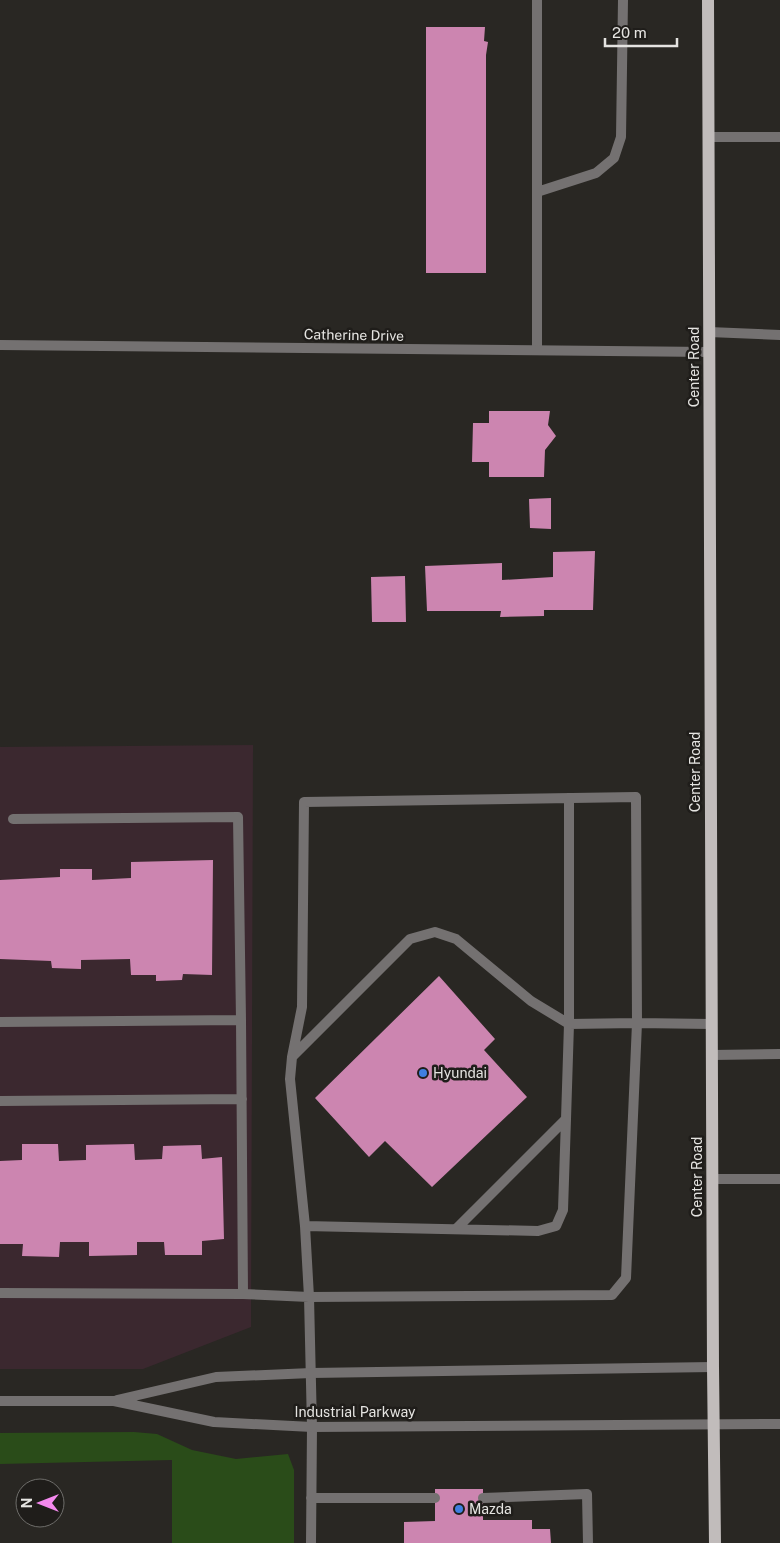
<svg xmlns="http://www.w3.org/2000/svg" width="780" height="1543" font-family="'Public Sans',sans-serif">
  <rect width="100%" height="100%" fill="#292723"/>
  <path fill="#3b282f" d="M 253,745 L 251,1327 L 143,1369 L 0,1369 L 0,747 Z"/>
  <path fill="#2a4c19" d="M 134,1432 L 157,1434 L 192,1450 L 236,1459 L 288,1454 L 294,1470 L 294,1543 L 172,1543 L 172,1460 L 0,1464 L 0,1433 Z"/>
  <path fill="#cc85b0" d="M 426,27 L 485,27 L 484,41 L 488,42 L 486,55 L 486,273 L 426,273 Z
    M 489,411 L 550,411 L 548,425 L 556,436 L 545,450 L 544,477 L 489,477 L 489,462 L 472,462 L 473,423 L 489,423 Z
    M 551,498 L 551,529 L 530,528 L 529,499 Z
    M 595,551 L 593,610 L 544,610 L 544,616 L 500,617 L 501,611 L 427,611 L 425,566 L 502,563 L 502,580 L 553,577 L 553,552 Z
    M 405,576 L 406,622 L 372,622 L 371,577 Z
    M 213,860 L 212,975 L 183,974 L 182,980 L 156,981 L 156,975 L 131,975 L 130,959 L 81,960 L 81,969 L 52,968 L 51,961 L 0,959 L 0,880 L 60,877 L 60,869 L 92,869 L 92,880 L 131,878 L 131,862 Z
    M 439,976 L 495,1039 L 484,1050 L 527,1097 L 432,1187 L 385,1141 L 369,1157 L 315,1098 Z
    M 22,1144 L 58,1144 L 59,1161 L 86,1160 L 86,1145 L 134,1144 L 135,1160 L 162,1159 L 163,1146 L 201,1145 L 202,1159 L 222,1157 L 224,1239 L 202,1241 L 202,1255 L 165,1255 L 164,1242 L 137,1242 L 137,1255 L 89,1256 L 89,1242 L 60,1242 L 59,1257 L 22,1256 L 23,1244 L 0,1244 L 0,1161 L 22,1160 Z
    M 435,1489 L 483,1489 L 483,1520 L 532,1520 L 532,1529 L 550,1529 L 551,1543 L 404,1543 L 404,1522 L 435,1521 Z"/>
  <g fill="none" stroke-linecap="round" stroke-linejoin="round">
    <path stroke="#747171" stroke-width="10" d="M 537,0 L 537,350
      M 708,137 L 780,137
      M 537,192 L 596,173 L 614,158 L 621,137 L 623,0
      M 709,332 L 780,335
      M 13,819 L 238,817 L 241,1020
      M 0,1022 L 241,1020 L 243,1294 L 0,1293
      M 712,1055 L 780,1054
      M 292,1057 L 410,939 L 435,932 L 456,939 L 531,1001 L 569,1024 L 637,1023 L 711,1024
      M 0,1101 L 242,1099
      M 712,1179 L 780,1179
      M 305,1226 L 538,1231 L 556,1226 L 563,1210 L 566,1119 L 569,1024 L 569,798
      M 456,1229 L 566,1119
      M 243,1294 L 309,1297 L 305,1226 L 290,1079 L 292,1057 L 302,1007 L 304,802 L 636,797 L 637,1023 L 626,1278 L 612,1295 L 309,1297 L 312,1427 L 311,1543
      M 311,1498 L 435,1498
      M 483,1498 L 587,1494 L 588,1543"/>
    <path stroke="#747171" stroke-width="10" d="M 0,345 L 709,352
      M 117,1400 L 216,1377 L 311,1373 L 713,1367
      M 0,1401 L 114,1401 L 214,1422 L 312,1427 L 780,1424"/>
    <path stroke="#c1bcbb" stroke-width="12" d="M 708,0 L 713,1367 L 715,1543"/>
  </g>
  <g fill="#3f7fe0" stroke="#1f1d1a" stroke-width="2">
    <circle cx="423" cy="1073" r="5"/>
    <circle cx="459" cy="1509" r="5"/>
  </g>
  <g text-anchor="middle" stroke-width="5" stroke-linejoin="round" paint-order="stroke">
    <g font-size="14" fill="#e5e4e1" stroke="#1f1d1a">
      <text transform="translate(354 335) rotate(1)" y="5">Catherine Drive</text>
      <text transform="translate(694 367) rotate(-90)" y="5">Center Road</text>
      <text transform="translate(695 772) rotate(-90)" y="5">Center Road</text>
      <text transform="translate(697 1177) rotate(-90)" y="5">Center Road</text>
      <text x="355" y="1417">Industrial Parkway</text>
    </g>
    <g font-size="14" fill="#e5e4e1" stroke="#1f1d1a" text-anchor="start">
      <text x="433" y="1078">Hyundai</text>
      <text x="469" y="1514">Mazda</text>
    </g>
  </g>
  <g transform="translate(40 1503) rotate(270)"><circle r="24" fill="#1f1d1a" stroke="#6e6d6a"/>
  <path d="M0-4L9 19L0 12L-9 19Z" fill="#f589ee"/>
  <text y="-8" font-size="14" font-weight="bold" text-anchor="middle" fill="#e5e4e1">N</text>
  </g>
  <path d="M605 38v8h72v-8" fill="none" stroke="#e5e4e1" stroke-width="2.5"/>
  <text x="612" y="38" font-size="15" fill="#e5e4e1" stroke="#1f1d1a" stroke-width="4" paint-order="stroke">20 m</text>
</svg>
